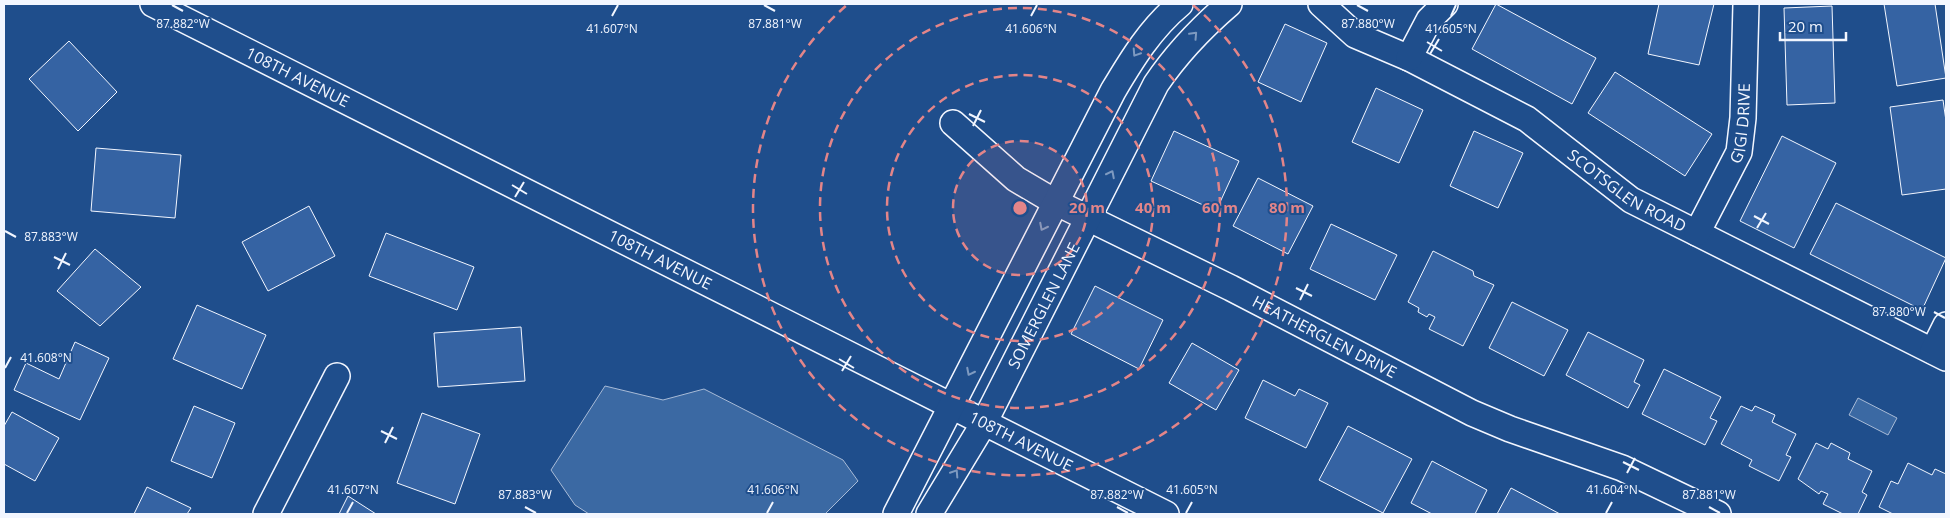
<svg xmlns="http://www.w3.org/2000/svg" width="1950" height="518" font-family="'Open Sans',sans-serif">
  <rect width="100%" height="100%" fill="#1f4e8c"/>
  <path fill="#3b69a3" stroke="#a8bbd7" d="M 605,386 L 663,400 L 704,389 L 843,460 L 858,481 L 825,514 L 589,514 L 575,505 L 551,470 Z
    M 1858,398 L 1897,418 L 1888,435 L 1849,415 Z"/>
  <path fill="#3563a3" stroke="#f2f6ff" d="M 1496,4 L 1596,58 L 1572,104 L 1472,49 Z
    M 1659,4 L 1714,4 L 1699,65 L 1648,54 Z
    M 1884,4 L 1935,4 L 1946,78 L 1897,86 Z
    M 1832,6 L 1835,103 L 1787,105 L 1784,8 Z
    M 1285,24 L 1327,43 L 1301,102 L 1258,82 Z
    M 69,41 L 117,92 L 78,131 L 29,79 Z
    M 1615,72 L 1712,134 L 1685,176 L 1588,113 Z
    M 1376,88 L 1423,110 L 1399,163 L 1352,142 Z
    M 1943,100 L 1946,121 L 1946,189 L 1902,195 L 1890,107 Z
    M 1174,131 L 1239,161 L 1216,211 L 1151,181 Z
    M 1474,131 L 1523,153 L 1498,208 L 1450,186 Z
    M 1782,136 L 1836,163 L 1794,248 L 1740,221 Z
    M 96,148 L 181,155 L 175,218 L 91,211 Z
    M 1258,178 L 1313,206 L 1288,254 L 1233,226 Z
    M 1836,203 L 1946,258 L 1922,310 L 1810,254 Z
    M 309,206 L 335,256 L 268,291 L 242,242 Z
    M 1331,224 L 1397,255 L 1375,300 L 1310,269 Z
    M 386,233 L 474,267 L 457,310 L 369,276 Z
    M 95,249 L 141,287 L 100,326 L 57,291 Z
    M 1433,251 L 1473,271 L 1474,276 L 1494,285 L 1463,346 L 1429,329 L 1435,317 L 1429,314 L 1427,317 L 1418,312 L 1419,308 L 1408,302 Z
    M 1095,286 L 1163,320 L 1139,369 L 1071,334 Z
    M 1512,302 L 1568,330 L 1544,376 L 1489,348 Z
    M 197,305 L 266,335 L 242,389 L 173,359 Z
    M 521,327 L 525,381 L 438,387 L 434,333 Z
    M 1588,332 L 1644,360 L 1634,382 L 1640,385 L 1628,408 L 1566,375 Z
    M 75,342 L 109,358 L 80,420 L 14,390 L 26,363 L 59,379 Z
    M 1192,343 L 1239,370 L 1216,410 L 1169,383 Z
    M 1664,369 L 1721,397 L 1710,418 L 1717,421 L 1705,445 L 1642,414 Z
    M 1263,380 L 1295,396 L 1299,389 L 1328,403 L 1306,448 L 1245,418 Z
    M 194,406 L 235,423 L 212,478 L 171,461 Z
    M 1741,406 L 1752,411 L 1755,406 L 1775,415 L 1772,422 L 1796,434 L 1786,455 L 1791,457 L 1779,481 L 1749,466 L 1752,460 L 1721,444 Z
    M 12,412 L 59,438 L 35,481 L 4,464 L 4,426 Z
    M 422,413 L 480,434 L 455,504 L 397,483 Z
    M 1348,426 L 1412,459 L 1383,513 L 1319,480 Z
    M 1816,443 L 1828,449 L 1831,443 L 1850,453 L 1848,459 L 1872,471 L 1862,492 L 1867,495 L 1858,514 L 1843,514 L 1823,504 L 1828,494 L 1821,491 L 1819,494 L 1798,479 Z
    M 1432,461 L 1487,490 L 1475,514 L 1432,514 L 1411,503 Z
    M 1908,463 L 1932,475 L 1935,469 L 1946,474 L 1946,514 L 1893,514 L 1879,507 L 1891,481 L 1898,484 Z
    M 147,487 L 191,508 L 187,514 L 134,514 Z
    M 1511,488 L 1560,514 L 1497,514 Z
    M 348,496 L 376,514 L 339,514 Z"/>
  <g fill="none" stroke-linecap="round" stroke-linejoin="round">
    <defs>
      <g id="minor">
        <path id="s1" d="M 153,4 L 1166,514"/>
        <path id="s2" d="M 1321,4 L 1355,35 L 1409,58 L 1527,119 L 1631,200 L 1946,358"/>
        <path d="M 1409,58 L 1429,20 L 1445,4"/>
        <path id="s3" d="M 953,123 L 1016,179 L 1055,202 L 1231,288 L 1472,413 L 1510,429 L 1622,468 L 1718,514"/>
        <path id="s4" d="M 1697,233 L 1739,152 L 1743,118 L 1746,4"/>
        <path d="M 1933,351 L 1946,325"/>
        <path d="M 266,514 L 337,376"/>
        <path d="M 896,514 L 1113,91 C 1132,59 1151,28 1180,4"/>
        <path id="s5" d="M 929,514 L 984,423 L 1156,84 C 1177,53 1201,28 1229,4"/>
      </g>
    </defs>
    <use href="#minor" stroke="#f2f6ff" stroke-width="28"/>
    <use href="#minor" stroke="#1f4e8c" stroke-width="25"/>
  </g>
  <defs><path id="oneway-chevron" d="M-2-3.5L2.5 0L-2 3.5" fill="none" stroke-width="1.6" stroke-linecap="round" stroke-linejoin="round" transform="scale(1.25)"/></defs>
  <g stroke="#7e9ac0">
    <use href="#oneway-chevron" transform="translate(1194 35) rotate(-47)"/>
    <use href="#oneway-chevron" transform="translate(1136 53) rotate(123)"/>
    <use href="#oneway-chevron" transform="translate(1111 174) rotate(-63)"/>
    <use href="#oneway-chevron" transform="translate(1043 227) rotate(117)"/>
    <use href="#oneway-chevron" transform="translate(970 372) rotate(117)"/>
    <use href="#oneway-chevron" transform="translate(955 473) rotate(-57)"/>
  </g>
  <path fill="none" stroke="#f2f6ff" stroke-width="2" d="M 172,5 L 183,11M 764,5 L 775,11M 1357,5 L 1368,11M 612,16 L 618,5M 1031,16 L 1037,5M 1451,16 L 1456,5M 1427,42 L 1442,51M 1430,54 L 1439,39M 969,114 L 985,122M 973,126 L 981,110M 512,185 L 527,194M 515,197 L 524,182M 1754,216 L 1769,224M 1757,228 L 1766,213M 5,231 L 16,237M 54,257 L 70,265M 58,269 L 66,253M 1296,288 L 1312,296M 1300,300 L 1308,284M 1934,312 L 1945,318M 839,359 L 854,368M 5,368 L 11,357M 842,371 L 851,356M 381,431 L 397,439M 385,443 L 393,427M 1623,462 L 1639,470M 1627,473 L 1635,458M 525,507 L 536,513M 1117,507 L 1128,513M 1709,507 L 1720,513M 347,513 L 353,502M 767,513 L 773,502M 1186,513 L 1192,502M 1606,513 L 1612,502"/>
  <circle cx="1020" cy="208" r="67" fill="#e38589" fill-opacity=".12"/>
  <g fill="none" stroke="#e38589" stroke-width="2.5" stroke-dasharray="9 6">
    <circle cx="1020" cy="208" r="67"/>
    <circle cx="1020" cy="208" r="133"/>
    <circle cx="1020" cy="208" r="200"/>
    <path d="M1193 5A267 267 0 1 1 847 5"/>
  </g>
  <g text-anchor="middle" stroke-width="4" stroke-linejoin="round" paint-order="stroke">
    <g font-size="16" fill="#f2f6ff" stroke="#1f4e8c">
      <text dy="6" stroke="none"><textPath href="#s1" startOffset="162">108TH AVENUE</textPath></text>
      <text dy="6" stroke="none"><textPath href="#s4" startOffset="120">GIGI DRIVE</textPath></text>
      <text dy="6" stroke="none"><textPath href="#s2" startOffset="361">SCOTSGLEN ROAD</textPath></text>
      <text dy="6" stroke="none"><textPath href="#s1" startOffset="568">108TH AVENUE</textPath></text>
      <text dy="6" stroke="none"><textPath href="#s5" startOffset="238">SOMERGLEN LANE</textPath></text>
      <text dy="6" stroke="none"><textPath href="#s3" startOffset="431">HEATHERGLEN DRIVE</textPath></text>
      <text dy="6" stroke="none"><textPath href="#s1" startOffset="972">108TH AVENUE</textPath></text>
    </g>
  </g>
  <g font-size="12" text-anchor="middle" fill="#f2f6ff" stroke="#1f4e8c" stroke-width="4" stroke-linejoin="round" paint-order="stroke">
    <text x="183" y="28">87.882°W</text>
    <text x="775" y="28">87.881°W</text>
    <text x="1368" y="28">87.880°W</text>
    <text x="612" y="33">41.607°N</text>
    <text x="1031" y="33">41.606°N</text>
    <text x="1451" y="33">41.605°N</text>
    <text x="51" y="241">87.883°W</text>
    <text x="1899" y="316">87.880°W</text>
    <text x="46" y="362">41.608°N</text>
    <text x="353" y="494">41.607°N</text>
    <text x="773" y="494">41.606°N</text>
    <text x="1192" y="494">41.605°N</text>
    <text x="1612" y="494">41.604°N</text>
    <text x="525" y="499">87.883°W</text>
    <text x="1117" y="499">87.882°W</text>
    <text x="1709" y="499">87.881°W</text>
  </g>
  <circle cx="1020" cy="208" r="8" fill="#e38589" stroke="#1f4e8c" stroke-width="2.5"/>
  <g font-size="15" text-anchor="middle" font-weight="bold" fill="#e38589" stroke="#1f4e8c" stroke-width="4" stroke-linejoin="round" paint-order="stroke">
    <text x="1087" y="213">20 m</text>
    <text x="1153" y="213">40 m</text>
    <text x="1220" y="213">60 m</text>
    <text x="1287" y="213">80 m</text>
  </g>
  <rect width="1950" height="518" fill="none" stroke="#f2f6ff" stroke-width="10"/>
  <path d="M1780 32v8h66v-8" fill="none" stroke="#f2f6ff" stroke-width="2.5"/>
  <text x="1788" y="32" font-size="15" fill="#f2f6ff" stroke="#1f4e8c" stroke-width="4" paint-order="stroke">20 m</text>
</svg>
